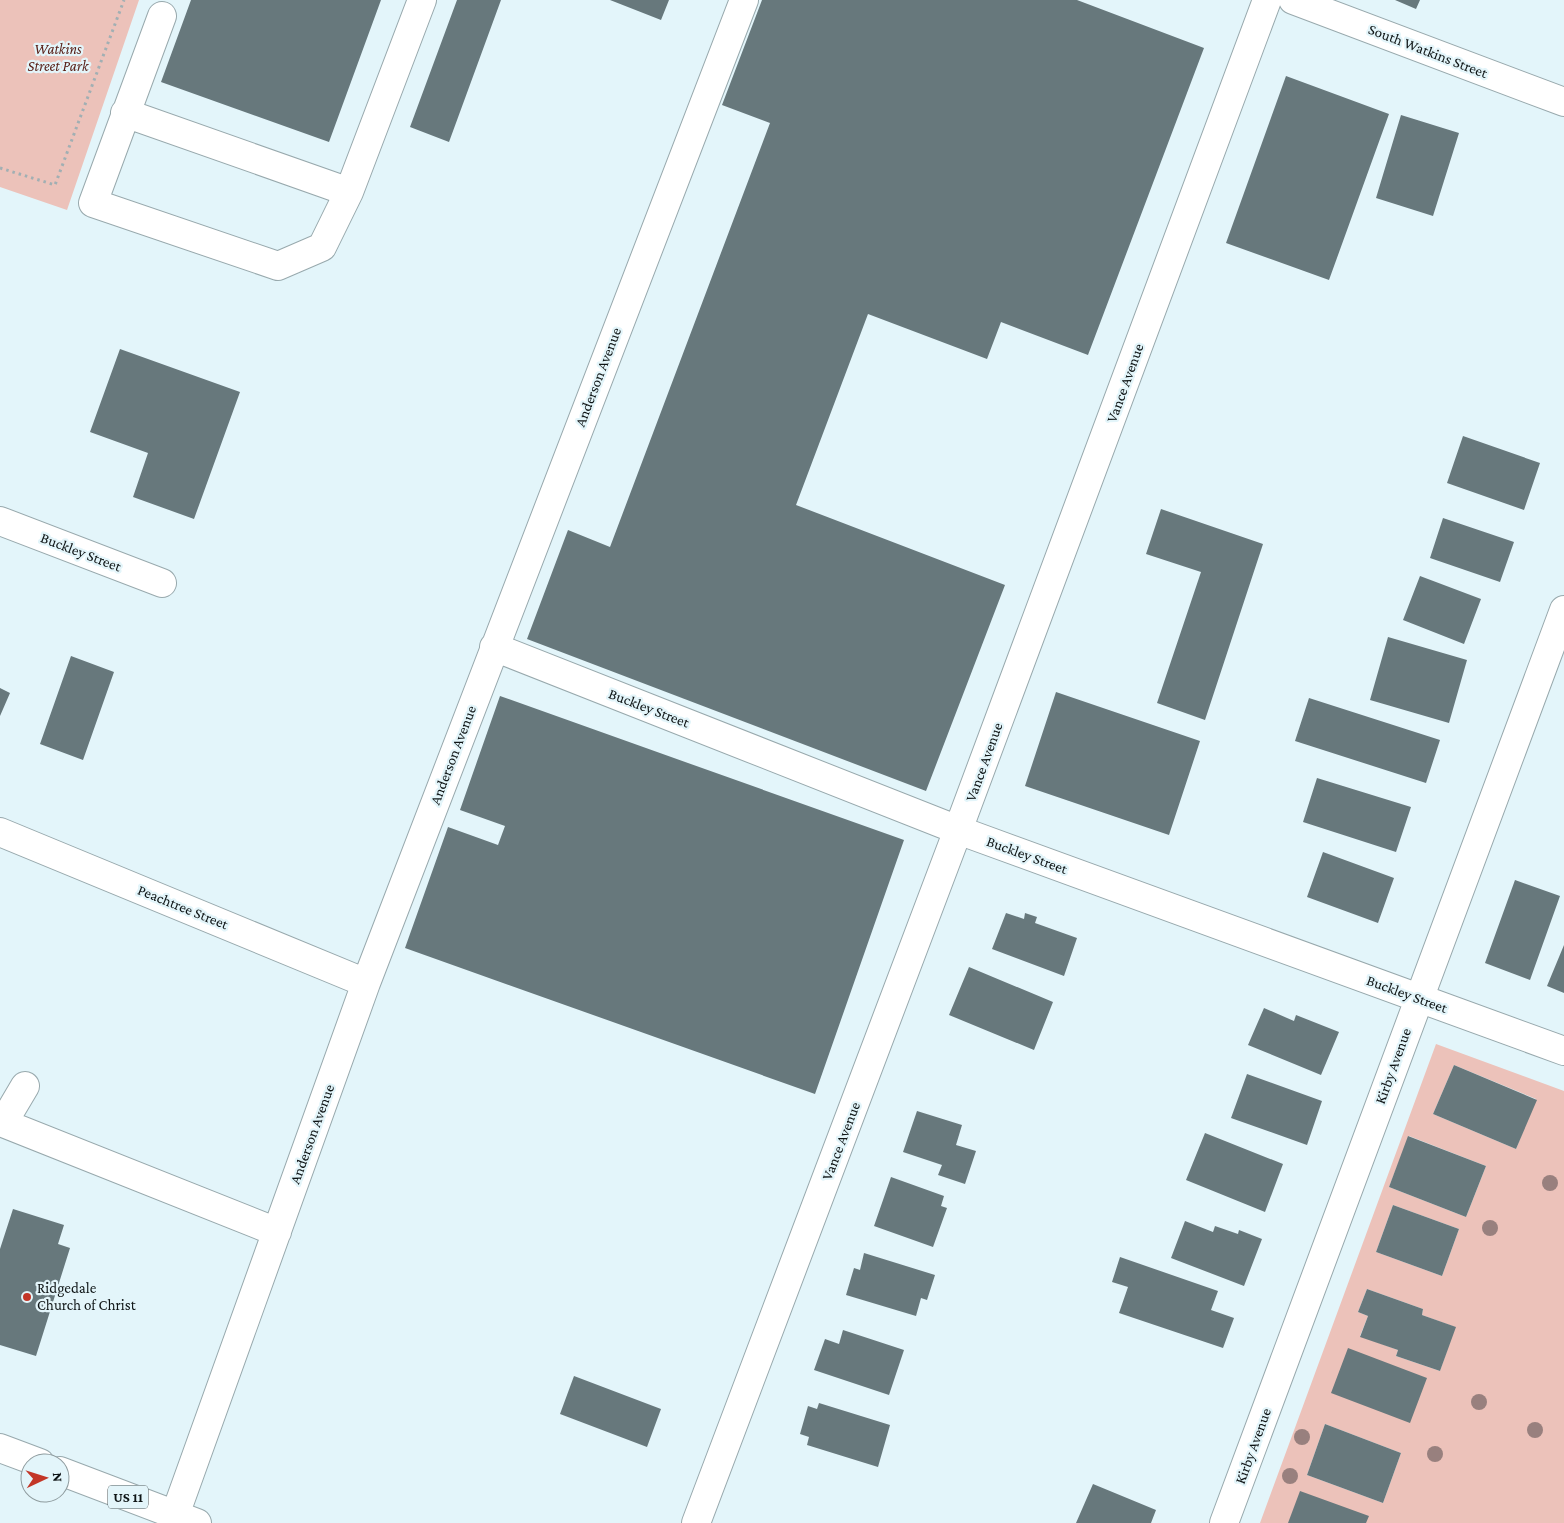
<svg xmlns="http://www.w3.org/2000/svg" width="1564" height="1523" font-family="'Crimson Pro',serif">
  <rect width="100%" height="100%" fill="#e3f5fa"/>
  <path fill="#ecc2ba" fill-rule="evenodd" d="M 0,0 L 139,0 L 67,210 L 0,187 Z
    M 1436,1044 L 1564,1091 L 1564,1523 L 1260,1523 ZM 1454,1065 L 1536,1099 L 1516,1149 L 1433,1114 ZM 1409,1136 L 1486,1166 L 1466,1217 L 1389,1187 ZM 1393,1205 L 1459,1229 L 1442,1276 L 1376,1252 ZM 1367,1289 L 1423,1309 L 1422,1315 L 1455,1327 L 1440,1371 L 1396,1356 L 1398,1350 L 1360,1336 L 1368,1316 L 1358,1312 ZM 1325,1424 L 1401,1453 L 1383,1503 L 1307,1475 Z"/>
  <path fill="#67787c" d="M 191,0 L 381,0 L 329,142 L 161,82 Z
    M 457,0 L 501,0 L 449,142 L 410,127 Z
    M 610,0 L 669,0 L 661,20 Z
    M 762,0 L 1077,0 L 1204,48 L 1088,355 L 1001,322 L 987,359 L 868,314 L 796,505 L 1005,585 L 926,791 L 527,639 L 568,530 L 610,547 L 770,123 L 722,105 Z
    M 1395,0 L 1420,0 L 1416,9 Z
    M 1286,76 L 1389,114 L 1329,280 L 1226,243 Z
    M 1401,115 L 1459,133 L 1433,216 L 1376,198 Z
    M 120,349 L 240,392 L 194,519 L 133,497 L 148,453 L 90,432 Z
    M 1463,436 L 1540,463 L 1524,510 L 1447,483 Z
    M 1161,509 L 1263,544 L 1205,720 L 1157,703 L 1201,572 L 1146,554 Z
    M 1443,518 L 1514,542 L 1500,582 L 1430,558 Z
    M 1420,576 L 1481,599 L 1464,644 L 1403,620 Z
    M 1388,637 L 1467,660 L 1449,723 L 1370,700 Z
    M 71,656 L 114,672 L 83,760 L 40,744 Z
    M 0,688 L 10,693 L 0,716 Z
    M 1056,692 L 1200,741 L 1169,835 L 1025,786 Z
    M 500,696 L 904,840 L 815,1094 L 405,948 L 448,827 L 498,845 L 505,826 L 460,810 Z
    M 1309,698 L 1440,740 L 1426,783 L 1295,741 Z
    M 1317,778 L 1411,807 L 1396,852 L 1303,822 Z
    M 1323,852 L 1394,878 L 1378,923 L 1307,897 Z
    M 1515,880 L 1560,896 L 1530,980 L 1485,963 Z
    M 1006,913 L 1024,919 L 1025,913 L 1037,917 L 1035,923 L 1077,938 L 1064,976 L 992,949 Z
    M 1564,945 L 1564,993 L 1547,986 Z
    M 969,967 L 1053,1002 L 1034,1050 L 949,1015 Z
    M 1264,1008 L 1294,1021 L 1296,1015 L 1339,1032 L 1321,1075 L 1248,1045 Z
    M 1454,1065 L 1537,1100 L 1516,1149 L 1433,1114 Z
    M 1247,1074 L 1322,1101 L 1307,1145 L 1231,1118 Z
    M 917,1111 L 962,1125 L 956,1145 L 976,1151 L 965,1184 L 938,1175 L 942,1165 L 903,1152 Z
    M 1205,1133 L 1283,1164 L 1265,1212 L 1186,1180 Z
    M 1408,1136 L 1486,1166 L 1466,1217 L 1389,1187 Z
    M 891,1177 L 944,1196 L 941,1206 L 947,1208 L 933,1247 L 874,1226 Z
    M 1393,1205 L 1459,1229 L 1442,1276 L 1376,1252 Z
    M 13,1209 L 64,1225 L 58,1244 L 70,1248 L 36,1356 L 0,1345 L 0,1249 Z
    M 1185,1221 L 1213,1232 L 1215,1226 L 1238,1234 L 1239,1230 L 1262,1239 L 1244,1286 L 1171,1258 Z
    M 864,1253 L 935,1275 L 927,1300 L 921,1298 L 916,1316 L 846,1295 L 854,1268 L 860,1270 Z
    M 1120,1257 L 1218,1291 L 1211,1310 L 1234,1318 L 1223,1348 L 1119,1313 L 1128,1287 L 1112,1282 Z
    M 1367,1289 L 1423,1309 L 1422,1315 L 1456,1327 L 1440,1371 L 1396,1356 L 1398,1350 L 1360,1337 L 1368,1316 L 1358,1312 Z
    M 843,1330 L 904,1350 L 889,1395 L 814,1370 L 825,1339 L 839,1344 Z
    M 1348,1348 L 1427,1378 L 1410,1423 L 1331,1393 Z
    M 574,1376 L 661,1409 L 647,1447 L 560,1414 Z
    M 819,1403 L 890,1425 L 878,1467 L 807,1445 L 809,1437 L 800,1434 L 808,1406 L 817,1409 Z
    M 1325,1424 L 1401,1453 L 1383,1503 L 1307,1475 Z
    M 1093,1484 L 1156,1510 L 1151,1523 L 1076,1523 Z
    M 1300,1491 L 1369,1516 L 1366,1523 L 1288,1523 Z"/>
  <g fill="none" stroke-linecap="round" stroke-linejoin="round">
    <defs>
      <path id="minor" d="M 1293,0 L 1564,102
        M 162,16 L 93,203 L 278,266 L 322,247 L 349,192 L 422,0
        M 125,113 L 349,192
        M 0,521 L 162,583
        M 494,647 L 958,830 L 1564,1051
        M 0,832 L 366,983
        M 25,1086 L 3,1123 L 277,1232
        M 175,1515 L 366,983 L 744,0
        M 696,1523 L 958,830 L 1267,0
        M 1224,1523 L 1564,610"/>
      <path id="major" d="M 0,1448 L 40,1463
        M 60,1471 L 197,1523"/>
    </defs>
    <use href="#minor" stroke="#98a9ad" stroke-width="30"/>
    <use href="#major" stroke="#98a9ad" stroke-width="30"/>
    <path stroke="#a1afb3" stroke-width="3" stroke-dasharray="2.5 4" stroke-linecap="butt" d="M 0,168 L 55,185 L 124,0"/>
    <use href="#minor" stroke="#fff" stroke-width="28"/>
    <use href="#major" stroke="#fff" stroke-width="28"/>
  </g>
  <g fill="#98807e">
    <circle cx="1550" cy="1183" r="8"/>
    <circle cx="1490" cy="1228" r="8"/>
    <circle cx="1479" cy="1402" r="8"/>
    <circle cx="1535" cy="1430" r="8"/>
    <circle cx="1302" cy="1437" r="8"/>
    <circle cx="1435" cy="1454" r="8"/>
    <circle cx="1290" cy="1476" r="8"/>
  </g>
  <circle fill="#c33627" stroke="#e3f5fa" stroke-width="2" cx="27" cy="1297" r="5"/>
  <g text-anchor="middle" stroke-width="4.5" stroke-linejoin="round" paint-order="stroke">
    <rect fill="#e3f5fa" stroke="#4e585a" stroke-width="1" x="108" y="1485.5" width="40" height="23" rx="4"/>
    <g font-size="14" font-weight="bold" fill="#0e1415">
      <text x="128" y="1502">US 11</text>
    </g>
    <g font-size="15" font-style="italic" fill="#5a2119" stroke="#e3f5fa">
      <text x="58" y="54">Watkins<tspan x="58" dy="17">Street Park</tspan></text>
    </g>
    <g font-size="15" fill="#0e1415" stroke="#e3f5fa">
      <text transform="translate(1428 51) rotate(21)" y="5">South Watkins Street</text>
      <text transform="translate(598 377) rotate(-69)" y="5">Anderson Avenue</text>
      <text transform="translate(1125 383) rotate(-70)" y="5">Vance Avenue</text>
      <text transform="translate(81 552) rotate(21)" y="5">Buckley Street</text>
      <text transform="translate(649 708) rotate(21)" y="5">Buckley Street</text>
      <text transform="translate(453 755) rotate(-69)" y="5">Anderson Avenue</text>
      <text transform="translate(984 762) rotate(-70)" y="5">Vance Avenue</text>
      <text transform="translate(1027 855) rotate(20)" y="5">Buckley Street</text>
      <text transform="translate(183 907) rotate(22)" y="5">Peachtree Street</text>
      <text transform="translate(1407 994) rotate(20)" y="5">Buckley Street</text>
      <text transform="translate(1393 1066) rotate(-70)" y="5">Kirby Avenue</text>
      <text transform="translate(312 1134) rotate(-70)" y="5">Anderson Avenue</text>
      <text transform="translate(841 1141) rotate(-69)" y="5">Vance Avenue</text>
      <text transform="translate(1253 1446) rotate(-70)" y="5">Kirby Avenue</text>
    </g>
    <g font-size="15" fill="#0e1415" stroke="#e3f5fa" text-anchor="start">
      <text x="37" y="1293">Ridgedale<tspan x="37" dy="17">Church of Christ</tspan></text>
    </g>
  </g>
  <g transform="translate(45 1478) rotate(86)"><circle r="24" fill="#e3f5fa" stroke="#8e9b9e"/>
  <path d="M0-4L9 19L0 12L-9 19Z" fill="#c33627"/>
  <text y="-8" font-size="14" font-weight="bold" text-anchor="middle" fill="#0e1415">N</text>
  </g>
</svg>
